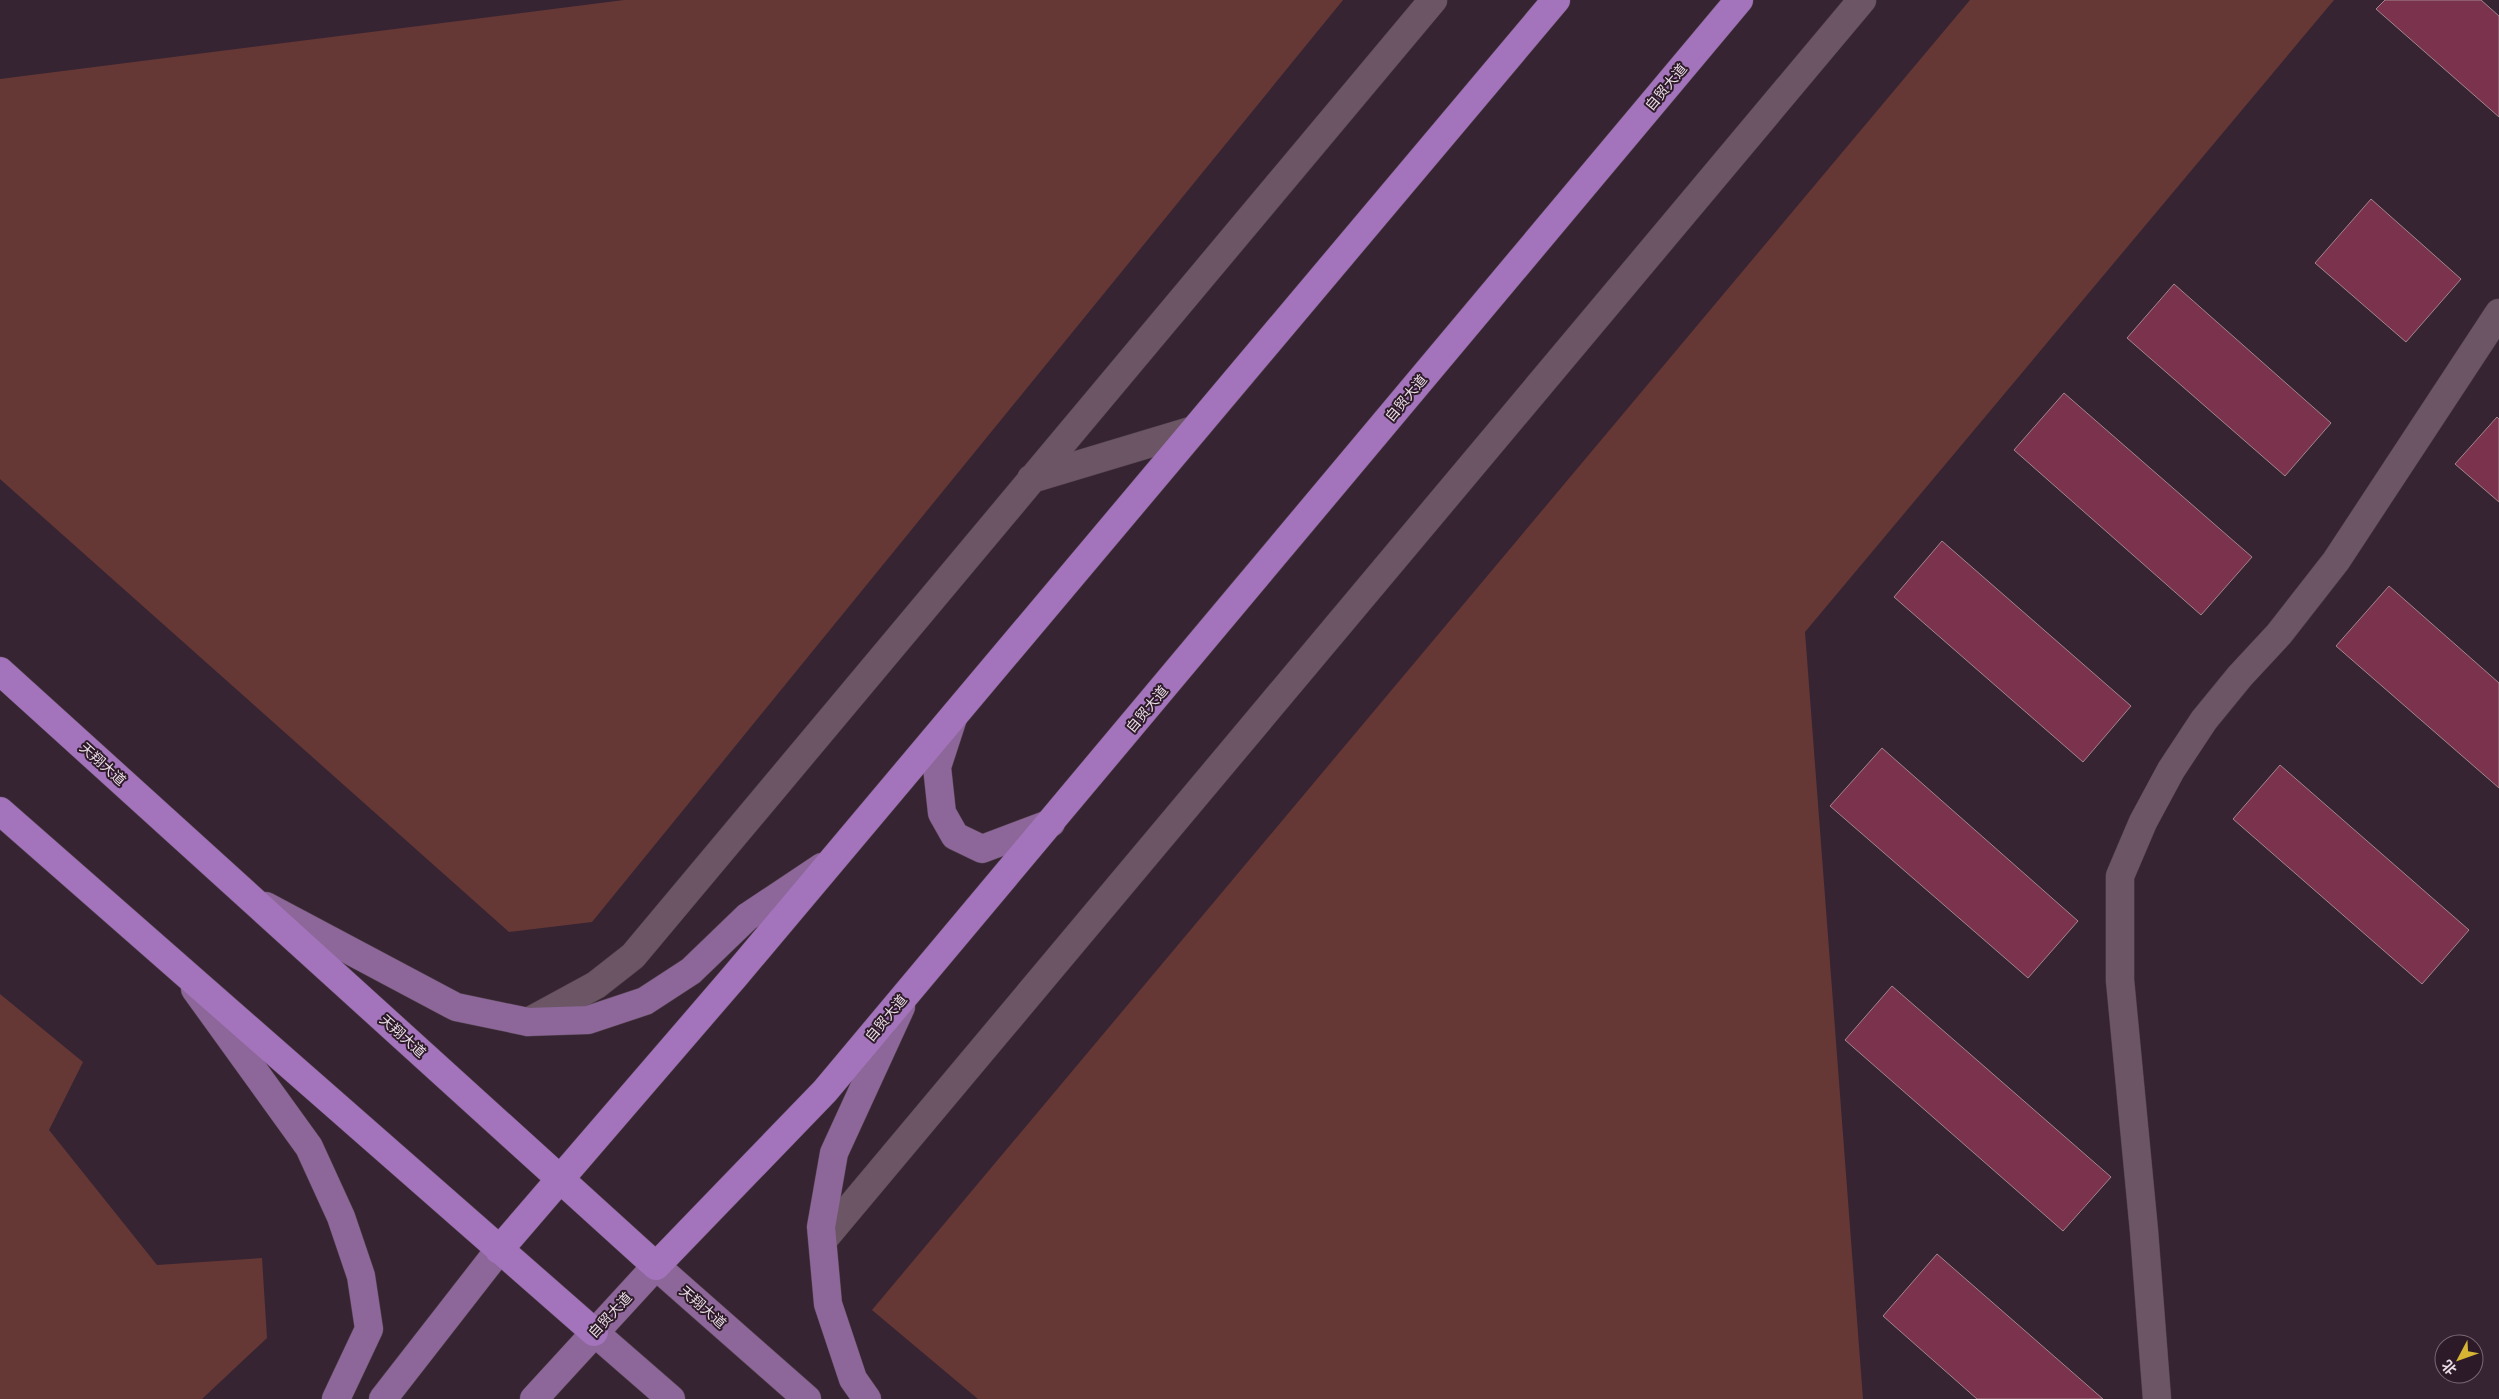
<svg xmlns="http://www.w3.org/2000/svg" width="2499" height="1399" font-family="Lora,'Noto Sans SC',serif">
  <rect width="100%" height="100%" fill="#372432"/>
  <path fill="#653836" d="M 624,0 L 1343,0 L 592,922 L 509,932 L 0,479 L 0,79 Z
    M 1970,0 L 2334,0 L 1805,632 L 1863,1399 L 978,1399 L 872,1310 Z
    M 0,994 L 83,1062 L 49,1130 L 157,1265 L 262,1258 L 267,1338 L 202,1399 L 0,1399 Z"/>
  <path fill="#7b324c" stroke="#a3858d" d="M 2385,0 L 2481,0 L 2499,16 L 2499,117 L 2376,9 Z
    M 2371,199 L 2461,279 L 2406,342 L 2315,263 Z
    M 2174,284 L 2331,423 L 2285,476 L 2127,338 Z
    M 2064,393 L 2252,557 L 2201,615 L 2014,450 Z
    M 2497,417 L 2499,419 L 2499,502 L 2455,464 Z
    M 1942,541 L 2131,706 L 2083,762 L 1894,597 Z
    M 2389,586 L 2499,683 L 2499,788 L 2336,646 Z
    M 1882,748 L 2078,921 L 2028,978 L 1830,806 Z
    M 2280,765 L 2469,930 L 2422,984 L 2233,819 Z
    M 1892,986 L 2111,1177 L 2063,1231 L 1845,1040 Z
    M 1937,1254 L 2103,1399 L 1977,1399 L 1883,1316 Z"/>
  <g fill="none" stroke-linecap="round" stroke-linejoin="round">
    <defs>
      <path id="street" d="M 1031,479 L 1194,430
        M 528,1022 L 596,985 L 633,956 L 1433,0
        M 823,1240 L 1862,0
        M 2157,1399 L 2144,1231 L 2120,980 L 2120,876 L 2143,822 L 2171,770 L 2204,720 L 2240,676 L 2279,634 L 2336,561 L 2499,313"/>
      <path id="primary" d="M 953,718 L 937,767 L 942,813 L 955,836 L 982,849 L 1051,823
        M 266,906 L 456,1007 L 528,1022 L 588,1020 L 645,1001 L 691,971 L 747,917 L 822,867
        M 195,989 L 309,1147 L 341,1217 L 361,1276 L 369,1329 L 336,1399
        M 594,1332 L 671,1399
        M 383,1399 L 499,1250
        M 534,1399 L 656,1266 L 807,1399
        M 867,1399 L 853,1379 L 828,1304 L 821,1227 L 834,1153 L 901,1007"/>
      <path id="highway" d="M 0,671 L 656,1266 L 825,1091 L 1739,0
        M 0,811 L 594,1332
        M 499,1250 L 735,976 L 1556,0"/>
    </defs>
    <use href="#street" stroke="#53434f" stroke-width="29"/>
    <use href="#primary" stroke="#53434f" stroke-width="29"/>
    <use href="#highway" stroke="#53434f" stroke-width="29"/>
    <use href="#street" stroke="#6c5666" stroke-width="28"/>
    <use href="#primary" stroke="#8d6799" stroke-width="28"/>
    <use href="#highway" stroke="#a373bb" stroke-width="28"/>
  </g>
  <g text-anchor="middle" stroke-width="4" stroke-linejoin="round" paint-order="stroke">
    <g font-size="14" fill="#ebdee7" stroke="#2d1a28">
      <text transform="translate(1666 87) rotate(-50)" y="5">自贸大道</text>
      <text transform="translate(1406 398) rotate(-50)" y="5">自贸大道</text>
      <text transform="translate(1147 709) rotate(-50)" y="5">自贸大道</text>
      <text transform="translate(103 764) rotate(42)" y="5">天翔大道</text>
      <text transform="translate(886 1018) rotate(-50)" y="5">自贸大道</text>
      <text transform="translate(403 1036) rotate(42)" y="5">天翔大道</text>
      <text transform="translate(703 1307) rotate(41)" y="5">天翔大道</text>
      <text transform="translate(610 1315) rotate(-47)" y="5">自贸大道</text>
    </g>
  </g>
  <g transform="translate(2459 1359) rotate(229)"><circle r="24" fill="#2d1a28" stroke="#796874"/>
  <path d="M0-4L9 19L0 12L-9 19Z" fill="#d6b534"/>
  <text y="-8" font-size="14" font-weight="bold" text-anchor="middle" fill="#ebdee7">北</text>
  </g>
</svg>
